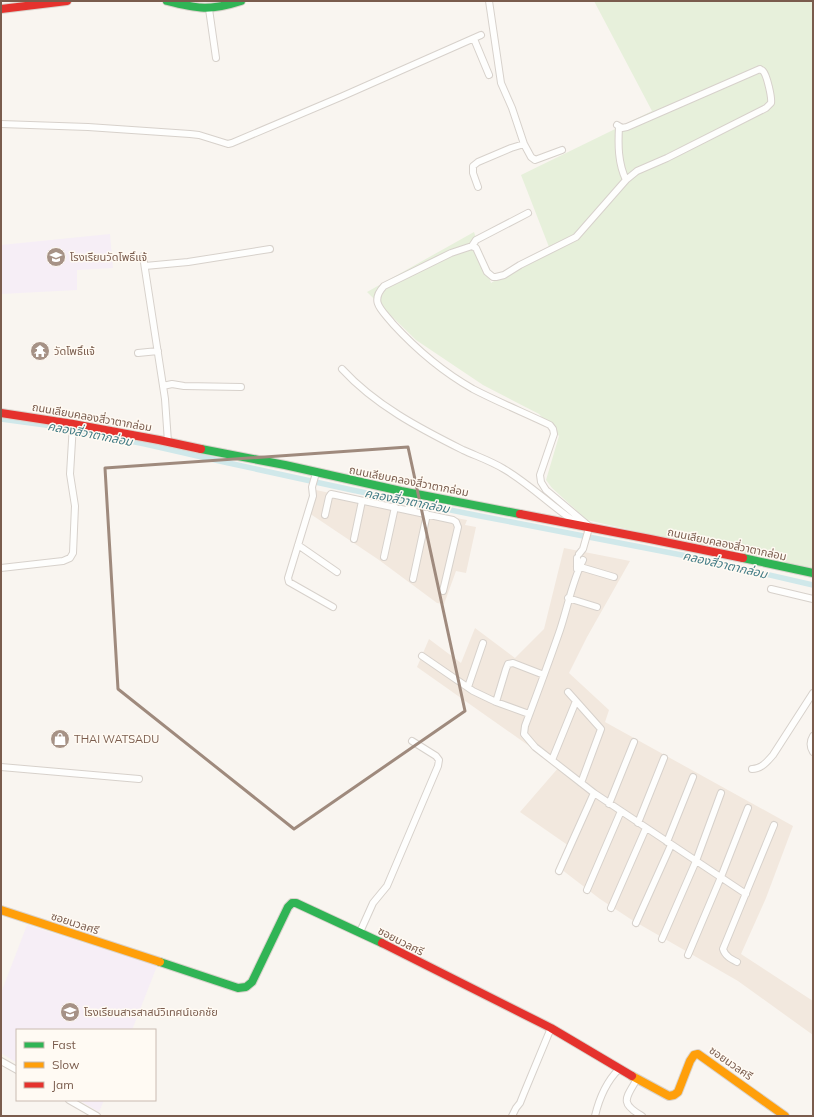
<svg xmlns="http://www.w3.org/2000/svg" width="814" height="1117" font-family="Mulish,'Noto Sans Thai',sans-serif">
  <rect width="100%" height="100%" fill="#f9f5f0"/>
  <path fill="#f2e8de" d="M 316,490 L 390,506 L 467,520 L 465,525 L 476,527 L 466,573 L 456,571 L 444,604 L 437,603 L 379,560 L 309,513 Z
    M 564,548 L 630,561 L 587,637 L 569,673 L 609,710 L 605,722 L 793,826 L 766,898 L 741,954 L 813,1001 L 813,1035 L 738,981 L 632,920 L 600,899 L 557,866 L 569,846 L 520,812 L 559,767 L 417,667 L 429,639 L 461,663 L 475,628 L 515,658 L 544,629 Z"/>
  <path fill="#f6eef6" d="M 110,234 L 113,268 L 77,270 L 77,290 L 1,294 L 1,245 Z
    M 27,925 L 157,966 L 132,1030 L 17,1030 L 17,1063 L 1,1053 L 1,993 Z
    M 79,1100 L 104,1100 L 99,1112 Z"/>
  <path fill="#e7f0db" d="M 594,1 L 813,1 L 813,568 L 714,549 L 587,520 L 552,488 L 546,480 L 559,436 L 539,414 L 483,385 L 416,340 L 367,292 L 474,232 L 491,283 L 549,247 L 521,175 L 652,111 Z"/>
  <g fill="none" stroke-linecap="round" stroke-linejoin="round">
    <path stroke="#d0e8ea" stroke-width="5.5" d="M 1,419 L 60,427 L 145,444 L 224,462 L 352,490 L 480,516 L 692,557 L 813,585"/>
    <defs>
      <path id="street" d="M 489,1 L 501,83 L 512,108 L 524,144 L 531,157 L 535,160 L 562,150
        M 209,9 L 216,58
        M 474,39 L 489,75
        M 1,124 L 88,127 L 190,134 L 199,135 L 228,144 L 232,143 L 343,96 L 481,35
        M 619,127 C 618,145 618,163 626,180
        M 478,187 L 473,173 L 473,166 L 478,162 L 511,148 L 524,144
        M 528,213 L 476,240 L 472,246 L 451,253 L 384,286 C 369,302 382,310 393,324 C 416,349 443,372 473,389 C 498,402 525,413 550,425 L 553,429 L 554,434 L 540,475 L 541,482 L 546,490 L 590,527
        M 472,246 L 476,248 L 487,272 L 493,277 L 496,277 L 504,275 L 520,265 L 576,237 L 626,180 L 637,171 L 667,158 L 766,108 L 771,103 C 772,98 767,75 763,71 C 762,70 761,70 760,69 L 627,127 L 622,128 L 617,125
        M 143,256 L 165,399 L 168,442
        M 145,266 L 188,262 L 270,249
        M 138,353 L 158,351
        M 342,369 C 375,405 419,428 463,450 C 476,456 491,461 504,469 C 530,484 552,507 577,523
        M 163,386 L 172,384 L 184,386 L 241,387
        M 316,473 L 312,487 L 313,496 L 288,578 L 289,582 L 333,607
        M 408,510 L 413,493
        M 413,511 L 417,494
        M 325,515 L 329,497 L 331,494 L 453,520 L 456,522 L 458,527 L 443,591
        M 354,539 L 362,501
        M 298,545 L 337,572
        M 579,554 L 583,549 L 589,528
        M 384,557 L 395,507
        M 577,558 L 577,569
        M 583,560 C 572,582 568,606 560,630 C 549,662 537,694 525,726 L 524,734 L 535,747 L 594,793 L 746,894
        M 577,566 L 614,577
        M 1,568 L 63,561 L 70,558 L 73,553 L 75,506 L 70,474 L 73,424
        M 413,579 L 427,514
        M 771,589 L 813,599
        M 568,598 L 597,607
        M 422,656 L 473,691 L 496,702 L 529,714
        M 468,687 L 483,643
        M 568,692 L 601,729 L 581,783
        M 496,702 L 506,669 L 508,664 L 513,663 L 544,675
        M 813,736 C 810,741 810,747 813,752
        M 552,760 L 576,701
        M 1,767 L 139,779
        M 752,769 C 761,769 767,762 773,755 L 813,693
        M 609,804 L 634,742
        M 638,823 L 664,758
        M 667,842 L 693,777
        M 559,871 L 594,793
        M 587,890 L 621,811
        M 611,908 L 646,828
        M 636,923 L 671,845
        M 360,932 L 373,903 L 387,886 L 438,766 L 439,760 L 436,756 L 412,741
        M 662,939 L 696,861 L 721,793
        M 688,955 L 721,877 L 748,808
        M 737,962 C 731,959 725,956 723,949 L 774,825
        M 1,1061 L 17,1070
        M 637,1079 C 626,1098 619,1103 642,1116
        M 69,1100 L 97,1116
        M 512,1116 L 516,1108 L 520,1103 L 524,1093 L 551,1028
        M 595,1116 C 599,1099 606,1082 619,1069"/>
      <path id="fast" d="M 167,1 C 198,9 210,11 241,1
        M 201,449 L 285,465 L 401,491 L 520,514
        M 743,558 L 813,573
        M 160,962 L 238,988 L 246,987 L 252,982 L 288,907 L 292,903 L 296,903 L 382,943"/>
      <path id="slow" d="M 1,910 L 160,962
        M 632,1076 L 669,1096 L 674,1095 L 678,1092 L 690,1061 L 694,1055 L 698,1054 L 785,1116"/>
      <path id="jam" d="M 1,9 L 67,1
        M 1,413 L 73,424 L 159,440 L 201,449
        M 520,514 L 650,539 L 743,558
        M 382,943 L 551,1028 L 632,1076"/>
    </defs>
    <use href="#street" stroke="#d7d1cb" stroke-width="8"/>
    <use href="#fast" stroke="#d9d2cb" stroke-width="10"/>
    <use href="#slow" stroke="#d9d2cb" stroke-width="10"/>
    <use href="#jam" stroke="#d9d2cb" stroke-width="10"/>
    <use href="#street" stroke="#fefefd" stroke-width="6"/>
    <use href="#fast" stroke="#30b455" stroke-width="8"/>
    <use href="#slow" stroke="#ff9f0a" stroke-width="8"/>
    <use href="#jam" stroke="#e5322d" stroke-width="8"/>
  </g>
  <path fill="none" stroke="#9f8a7d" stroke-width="3" stroke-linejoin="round" d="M 408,447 L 465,711 L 294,829 L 118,689 L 105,468 Z"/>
  <defs>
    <symbol id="school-disc" viewBox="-11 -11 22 22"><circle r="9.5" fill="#a69286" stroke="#fffaf3"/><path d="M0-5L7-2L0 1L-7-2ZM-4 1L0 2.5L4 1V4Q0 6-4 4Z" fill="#fff"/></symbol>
    <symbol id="temple-disc" viewBox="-11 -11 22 22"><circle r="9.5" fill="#a69286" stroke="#fffaf3"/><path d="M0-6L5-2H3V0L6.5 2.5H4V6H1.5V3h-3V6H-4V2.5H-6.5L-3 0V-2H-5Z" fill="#fff"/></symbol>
    <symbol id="shop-disc" viewBox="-11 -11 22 22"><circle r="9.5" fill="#a69286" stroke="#fffaf3"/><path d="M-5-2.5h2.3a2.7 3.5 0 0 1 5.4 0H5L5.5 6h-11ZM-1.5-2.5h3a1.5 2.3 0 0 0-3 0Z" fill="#fff"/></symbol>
  </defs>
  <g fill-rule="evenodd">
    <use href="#school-disc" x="45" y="246" width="22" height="22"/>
    <use href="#temple-disc" x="29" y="340" width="22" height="22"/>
    <use href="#shop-disc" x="49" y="728" width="22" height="22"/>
    <use href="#school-disc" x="59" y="1001" width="22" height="22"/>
  </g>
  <g text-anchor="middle" stroke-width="3" stroke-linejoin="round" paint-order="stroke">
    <g font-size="11" fill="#7a5c4d" stroke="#fffaf3" text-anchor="start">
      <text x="70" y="261">โรงเรียนวัดโพธิ์แจ้</text>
      <text x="54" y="355">วัดโพธิ์แจ้</text>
      <text x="74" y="743">THAI WATSADU</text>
      <text x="84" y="1016">โรงเรียนสารสาสน์วิเทศน์เอกชัย</text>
    </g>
    <g font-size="11" fill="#7a5c4d" stroke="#fffaf3">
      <text transform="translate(92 417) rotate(10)" y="4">ถนนเลียบคลองสี่วาตากล่อม</text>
      <text transform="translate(409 481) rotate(11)" y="4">ถนนเลียบคลองสี่วาตากล่อม</text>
      <text transform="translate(727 544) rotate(12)" y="4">ถนนเลียบคลองสี่วาตากล่อม</text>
      <text transform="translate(75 923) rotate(18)" y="4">ซอยนวลศรี</text>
      <text transform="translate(401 941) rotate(27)" y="4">ซอยนวลศรี</text>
      <text transform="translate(731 1063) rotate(35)" y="4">ซอยนวลศรี</text>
    </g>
    <g font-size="12" font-style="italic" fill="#437c86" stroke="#fffaf3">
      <text transform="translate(90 434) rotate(11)" y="4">คลองสี่วาตากล่อม</text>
      <text transform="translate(407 501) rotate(11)" y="4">คลองสี่วาตากล่อม</text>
      <text transform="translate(725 565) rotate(13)" y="4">คลองสี่วาตากล่อม</text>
    </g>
  </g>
  <rect width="814" height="1117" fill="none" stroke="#7a5c4d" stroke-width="4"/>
  <rect x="16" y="1029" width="140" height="72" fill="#fffaf3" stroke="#cabbb1"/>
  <rect x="24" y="1042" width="20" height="6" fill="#30b455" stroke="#cabbb1"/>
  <text x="52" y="1049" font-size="12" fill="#7a5c4d">Fast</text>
  <rect x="24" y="1062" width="20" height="6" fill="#ff9f0a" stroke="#cabbb1"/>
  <text x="52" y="1069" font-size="12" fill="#7a5c4d">Slow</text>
  <rect x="24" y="1082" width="20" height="6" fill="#e5322d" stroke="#cabbb1"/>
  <text x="52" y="1089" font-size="12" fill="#7a5c4d">Jam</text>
</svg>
